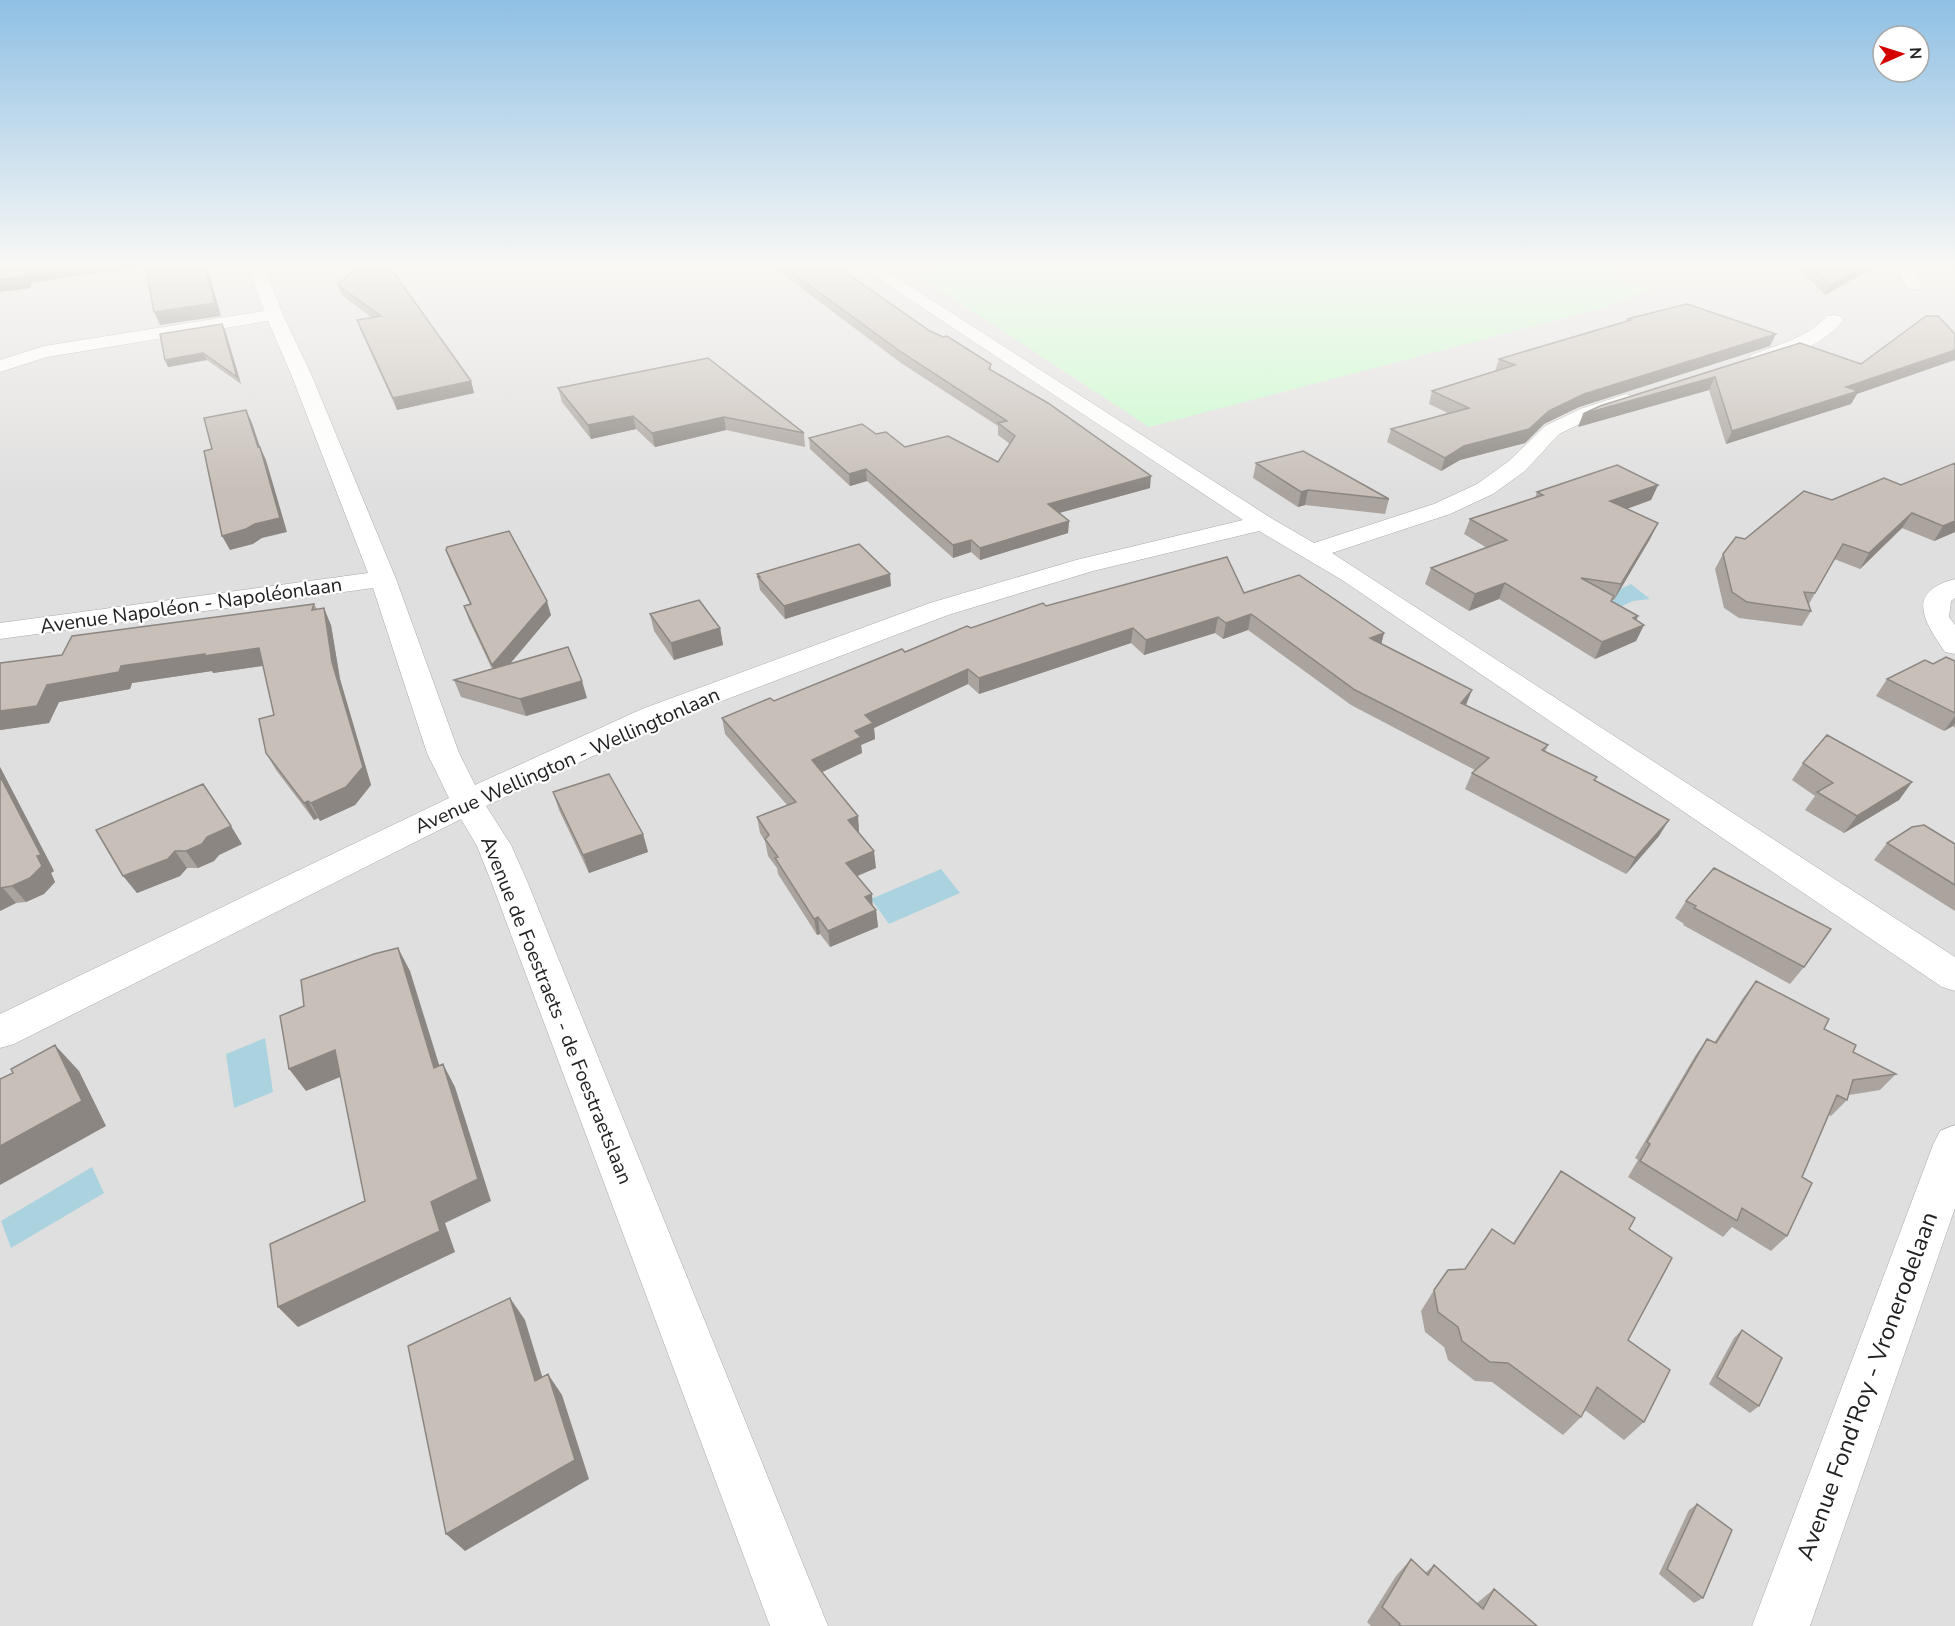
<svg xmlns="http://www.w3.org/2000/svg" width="1955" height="1626" font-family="'Nunito Sans',sans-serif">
  <rect width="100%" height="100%" fill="#f2efe9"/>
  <path fill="#e0dfdf" d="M 0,263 L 1955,263 L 1955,1626 L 0,1626 Z"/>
  <path fill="#c8facc" d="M 968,263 L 1637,263 L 1606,276 L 1651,289 L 1603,308 L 1149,427 L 914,273 Z"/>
  <path fill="#aad3df" d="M 1631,584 L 1650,599 L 1633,601 L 1618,608 L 1600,598 Z
    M 941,869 L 960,893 L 889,924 L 871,899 Z
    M 265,1038 L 273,1092 L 234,1108 L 226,1054 Z
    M 92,1167 L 104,1193 L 11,1248 L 1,1221 Z"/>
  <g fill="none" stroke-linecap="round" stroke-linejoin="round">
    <defs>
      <path id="street" d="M 247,263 L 263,263 L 283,315 L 311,374 L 396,579 L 459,753 L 475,785 L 642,709 L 930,603 L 1076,560 L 1243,520 L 855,263 L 874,263 L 1271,518 L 1314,543 L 1434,504 L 1477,484 L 1509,461 L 1545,426 L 1580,409 L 1626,394 L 1633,396 L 1636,400 L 1633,404 L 1594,417 L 1559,434 L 1525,471 L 1493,494 L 1450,514 L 1332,553 L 1955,957 L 1955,991 L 1942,987 L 1342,580 L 1259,531 L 1093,571 L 948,615 L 664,723 L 486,806 L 511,845 L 527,881 L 828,1626 L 770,1626 L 491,881 L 477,846 L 461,819 L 14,1044 L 0,1048 L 0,1014 L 449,798 L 427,753 L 373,588 L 0,639 L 0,623 L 368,573 L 291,374 L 268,321 L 47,357 L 0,372 L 0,360 L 44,346 L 264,311 Z
        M 1894,263 L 1910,263 L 1921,286 L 1919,289 L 1907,289 Z
        M 1834,315 L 1840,316 L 1843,320 C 1825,345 1787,357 1758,365 L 1751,363 L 1749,359 L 1751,355 L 1792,340 L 1811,330 L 1828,316 Z
        M 1955,579 L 1955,598 L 1951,601 L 1949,617 L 1955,625 L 1955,654 L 1945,652 C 1925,623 1904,592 1955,579 Z
        M 1955,1125 L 1955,1208 L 1810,1626 L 1752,1626 L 1933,1145 L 1940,1131 Z"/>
    </defs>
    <use href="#street" stroke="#a9a9a9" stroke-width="1"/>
    <use href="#street" fill="#fff" fill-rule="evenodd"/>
  </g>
  <path fill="#aba49e" d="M 772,263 L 832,263 L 930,331 L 991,364 L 991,370 L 1150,488 L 1059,513 L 1069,521 L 1068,533 L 980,560 L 971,552 L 953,558 L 867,481 L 850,486 L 810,449 L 809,438 L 905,447 L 998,462 L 1010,444 L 998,435 L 998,426 L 901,363 L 773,267 Z
    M 1794,263 L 1881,263 L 1825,295 Z
    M 338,285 L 471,381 L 474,393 L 397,410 L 361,331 L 357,320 L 372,318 L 342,295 Z
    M 1627,319 L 1770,346 L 1579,407 L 1544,424 L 1525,443 L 1460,460 L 1441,471 L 1387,442 L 1391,429 L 1448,413 L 1429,404 L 1432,391 L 1495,371 L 1499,359 L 1626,322 Z
    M 225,330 L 241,384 L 207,360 L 168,367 L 165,360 Z
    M 1800,343 L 1857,394 L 1851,404 L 1726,444 L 1709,390 L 1578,427 Z
    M 708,358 L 804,433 L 805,447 L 726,430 L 655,447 L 636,429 L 591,439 L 562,402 L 558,388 Z
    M 1256,463 L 1389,499 L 1385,514 L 1305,505 L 1298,507 L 1253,478 Z
    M 1884,478 L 1955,532 L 1934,541 L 1902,528 L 1860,569 L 1834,559 L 1809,604 L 1811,611 L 1802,626 L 1739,618 L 1724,608 L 1715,569 L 1723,554 L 1745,539 L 1832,500 Z
    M 1658,485 L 1651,500 L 1627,509 L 1658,523 L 1650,539 L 1614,600 L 1612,600 L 1611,601 L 1636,620 L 1644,625 L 1636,641 L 1595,659 L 1499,599 L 1469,611 L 1425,584 L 1431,568 L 1487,548 L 1464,534 L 1470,519 L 1535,498 L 1537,492 Z
    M 446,550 L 551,615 L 510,664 L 587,698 L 526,716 L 461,697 L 454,680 L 492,669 L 469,620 L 464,606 L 470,604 L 451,564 Z
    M 757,574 L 891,586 L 785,619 L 760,590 Z
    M 1244,593 L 1384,633 L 1381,644 L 1466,706 L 1548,745 L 1545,752 L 1595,781 L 1659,836 L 1626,874 L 1465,789 L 1472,773 L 1475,770 L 1351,705 L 1248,630 L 1223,639 L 1215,633 L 1144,655 L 1131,643 L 979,694 L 968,684 L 874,728 L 875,739 L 861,745 L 862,753 L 822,772 L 858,816 L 859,833 L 858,833 L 876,868 L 856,876 L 873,906 L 876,910 L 878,927 L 830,947 L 820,934 L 817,935 L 778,874 L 777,868 L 768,856 L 765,841 L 760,833 L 757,817 L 787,805 L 725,734 L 722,718 L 774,701 L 905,652 L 971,628 L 1046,606 Z
    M 314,604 L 317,609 L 331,625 L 340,679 L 371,785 L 355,805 L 320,821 L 318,818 L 314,820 L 276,770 L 266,753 L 274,715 L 263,666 L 213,673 L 212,671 L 132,683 L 130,689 L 59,702 L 49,723 L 0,730 L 0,663 L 62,655 Z
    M 650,614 L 720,628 L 723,645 L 674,660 L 654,631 Z
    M 1955,661 L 1955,728 L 1953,726 L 1944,731 L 1876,696 L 1887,679 L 1933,664 Z
    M 1803,763 L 1912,782 L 1899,800 L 1844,833 L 1805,810 L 1815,796 L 1792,780 Z
    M 0,767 L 54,871 L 51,873 L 55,882 L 44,894 L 26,902 L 16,903 L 0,911 Z
    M 553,792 L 643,834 L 648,852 L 589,873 L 559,810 Z
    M 96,830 L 242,844 L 219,855 L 214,861 L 198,868 L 187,868 L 180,876 L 137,893 Z
    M 1887,843 L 1955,844 L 1955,911 L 1874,860 Z
    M 1686,901 L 1804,967 L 1790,984 L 1683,925 L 1684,924 L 1675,918 Z
    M 1756,981 L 1824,1029 L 1853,1052 L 1896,1074 L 1880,1090 L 1849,1095 L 1847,1100 L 1831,1116 L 1829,1115 L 1802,1177 L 1787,1236 L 1771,1251 L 1732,1227 L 1723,1237 L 1628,1177 L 1638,1160 L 1635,1158 L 1695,1056 L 1707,1039 L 1714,1043 L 1743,998 Z
    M 1561,1171 L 1629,1229 L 1628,1340 L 1644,1422 L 1624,1440 L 1585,1410 L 1581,1417 L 1563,1435 L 1492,1382 L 1475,1381 L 1448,1360 L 1444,1347 L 1425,1332 L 1421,1311 L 1434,1290 L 1465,1269 L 1513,1243 Z
    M 1742,1330 L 1759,1406 L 1750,1413 L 1709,1384 L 1734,1338 Z
    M 1697,1504 L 1703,1598 L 1694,1603 L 1659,1574 L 1689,1510 Z
    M 1411,1559 L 1425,1573 L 1434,1565 L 1477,1603 L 1494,1589 L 1537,1626 L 1371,1626 L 1367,1622 L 1396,1576 Z"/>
  <path fill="#8b8681" d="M 80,263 L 144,263 L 144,266 L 31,283 L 31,288 L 0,292 L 0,280 L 25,271 Z
    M 204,263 L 206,263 L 221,316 L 160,325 L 154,312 Z
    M 1870,263 L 1881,263 L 1825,295 L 1830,286 Z
    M 222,324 L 225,330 L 241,384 L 237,377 Z
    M 1776,334 L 1770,346 L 1579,407 L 1544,424 L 1525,443 L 1460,460 L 1441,471 L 1445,458 L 1464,446 L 1549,411 L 1584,394 Z
    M 1955,350 L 1955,360 L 1857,394 L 1851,404 L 1726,444 L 1732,431 L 1846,387 Z
    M 203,353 L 207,360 L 168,367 L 165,360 Z
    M 1715,377 L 1709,390 L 1578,427 L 1583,414 Z
    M 471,381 L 474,393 L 397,410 L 393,398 Z
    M 246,410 L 252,423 L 264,459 L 260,447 L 266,460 L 287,532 L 262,538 L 253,544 L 230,550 L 222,536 L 258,447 Z
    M 633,416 L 636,429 L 591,439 L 588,425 Z
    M 724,417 L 726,430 L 655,447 L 652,433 Z
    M 866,469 L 867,481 L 850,486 L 849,474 Z
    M 1151,476 L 1150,488 L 1048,516 L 1048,504 Z
    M 1658,485 L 1651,500 L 1604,517 L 1610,501 Z
    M 1308,490 L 1305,505 L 1298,507 L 1301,492 Z
    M 1912,513 L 1902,528 L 1860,569 L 1869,553 Z
    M 1069,521 L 1068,533 L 980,560 L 980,548 Z
    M 1955,521 L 1955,532 L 1934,541 L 1943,526 Z
    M 1658,523 L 1650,539 L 1614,600 L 1621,584 Z
    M 971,540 L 971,552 L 953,558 L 953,545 Z
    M 890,574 L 891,586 L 785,619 L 784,606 Z
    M 1505,583 L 1499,599 L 1469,611 L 1475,594 Z
    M 547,601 L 551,615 L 497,679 L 492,665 Z
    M 324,608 L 331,625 L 340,679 L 371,785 L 355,805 L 320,821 L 311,803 L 332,662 Z
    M 1251,614 L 1248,630 L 1223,639 L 1226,623 Z
    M 1638,616 L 1632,630 L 1644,625 L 1636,641 L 1595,659 L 1602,642 L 1633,618 Z
    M 1218,617 L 1215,633 L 1144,655 L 1146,640 Z
    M 720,628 L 723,645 L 674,660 L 671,643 Z
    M 1133,628 L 1131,643 L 979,694 L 979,678 Z
    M 1384,633 L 1380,649 L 1370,638 Z
    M 259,648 L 268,665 L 213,673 L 212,671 L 132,683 L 130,689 L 59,702 L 49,723 L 0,730 L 0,711 L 47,685 L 121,666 L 205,654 Z
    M 968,669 L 968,684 L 874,728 L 875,739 L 861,745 L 862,753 L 814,776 L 812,760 L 855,731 L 865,715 Z
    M 582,681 L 587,698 L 526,716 L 520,699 Z
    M 1472,690 L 1466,705 L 1461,703 Z
    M 1955,716 L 1955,723 L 1953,726 L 1944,731 Z
    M 0,767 L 54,871 L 51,873 L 55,882 L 44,894 L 26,902 L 12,886 L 0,776 Z
    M 1912,782 L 1899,800 L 1844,833 L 1857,816 Z
    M 308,801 L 318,818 L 314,820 L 304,803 Z
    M 858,816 L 859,833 L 849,837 L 848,820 Z
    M 1669,820 L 1659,836 L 1626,874 L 1635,858 Z
    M 231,826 L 242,844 L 219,855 L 214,861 L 198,868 L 186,851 L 207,837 Z
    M 643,834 L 648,852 L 589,873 L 583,855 Z
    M 175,851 L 187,868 L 180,876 L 137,893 L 123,876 Z
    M 874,851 L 876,868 L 848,880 L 846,863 Z
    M 2,887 L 16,903 L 0,911 L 0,888 Z
    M 872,894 L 873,911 L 865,897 Z
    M 876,910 L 878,927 L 830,947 L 828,931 Z
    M 818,917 L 820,934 L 817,935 L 814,919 Z
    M 398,948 L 410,971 L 447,1090 L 434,1068 Z
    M 55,1045 L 79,1071 L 106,1126 L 0,1185 L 0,1146 Z
    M 335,1050 L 350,1073 L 306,1091 L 289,1069 Z
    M 443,1064 L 455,1087 L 491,1201 L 445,1223 L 455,1252 L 298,1327 L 278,1307 L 431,1202 Z
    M 510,1298 L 525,1320 L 550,1402 L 535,1381 Z
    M 548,1374 L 562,1395 L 589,1479 L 465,1551 L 446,1534 Z"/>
  <path fill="#c7bfb8" stroke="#8b8681" stroke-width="1.5" d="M 0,263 L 80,263 L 25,271 L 24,276 L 0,280 Z
    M 145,263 L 204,263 L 215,303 L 154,312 Z
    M 361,263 L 387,263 L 471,381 L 393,398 L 357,320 L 381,316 L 338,285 Z
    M 779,263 L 832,263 L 930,331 L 943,337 L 947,336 L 991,364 L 989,369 L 1048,403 L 1151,476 L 1048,504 L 1069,521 L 980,548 L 971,540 L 953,545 L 866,469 L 849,474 L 809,438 L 862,424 L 876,434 L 886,432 L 905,447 L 948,436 L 998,462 L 1015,436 L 998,423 L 1007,421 L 901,352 Z
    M 1808,263 L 1870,263 L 1830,286 Z
    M 1687,304 L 1776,334 L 1584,394 L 1549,411 L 1529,429 L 1464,446 L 1445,458 L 1391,429 L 1469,408 L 1432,391 L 1515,365 L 1499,359 L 1631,320 L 1627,319 Z
    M 1926,316 L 1938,316 L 1955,334 L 1955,350 L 1846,387 L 1858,391 L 1732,431 L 1715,377 L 1583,414 L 1600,406 L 1800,343 L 1861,364 Z
    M 222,324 L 237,377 L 203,353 L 165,360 L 160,334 Z
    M 708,358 L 804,433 L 724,417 L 652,433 L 633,416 L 588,425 L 558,388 Z
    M 246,410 L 258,447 L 260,447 L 280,518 L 255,524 L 246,529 L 222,536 L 204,451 L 212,449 L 204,418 Z
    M 1303,451 L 1389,499 L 1308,490 L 1301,492 L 1256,463 Z
    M 1955,463 L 1955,521 L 1943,526 L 1912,513 L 1869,553 L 1843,544 L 1815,593 L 1804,592 L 1811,611 L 1747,602 L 1732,592 L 1723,554 L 1736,537 L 1745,539 L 1804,491 L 1832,500 L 1884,478 L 1901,485 Z
    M 1617,465 L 1658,485 L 1610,501 L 1658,523 L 1621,584 L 1581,578 L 1614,596 L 1611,601 L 1638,616 L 1633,618 L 1644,625 L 1602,642 L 1505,583 L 1475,594 L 1431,568 L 1507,540 L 1470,519 L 1543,495 L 1537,492 Z
    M 509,531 L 547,601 L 492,665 L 464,606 L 471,604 L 446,550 L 447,547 Z
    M 859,544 L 890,574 L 784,606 L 758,577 L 760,577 L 757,574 Z
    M 1227,557 L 1244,593 L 1299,575 L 1384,633 L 1370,638 L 1472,690 L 1461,703 L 1548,745 L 1542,750 L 1597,777 L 1594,780 L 1669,820 L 1635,858 L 1472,773 L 1489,758 L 1355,690 L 1251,614 L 1226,623 L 1218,617 L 1146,640 L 1133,628 L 979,678 L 968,669 L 865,715 L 873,723 L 855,731 L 861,737 L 812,760 L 858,816 L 848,820 L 874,851 L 846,863 L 872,894 L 865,897 L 876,910 L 828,931 L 818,917 L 814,919 L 775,858 L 778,857 L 765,839 L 769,835 L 757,817 L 796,802 L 722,718 L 770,698 L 774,701 L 902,649 L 905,652 L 967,626 L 971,628 L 1043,603 L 1046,606 Z
    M 699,600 L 720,628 L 671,643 L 650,614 Z
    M 314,604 L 312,610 L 324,608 L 332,662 L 363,767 L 346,787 L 311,803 L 308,801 L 304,803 L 266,753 L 259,719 L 274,715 L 259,648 L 204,656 L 205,654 L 121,666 L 119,672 L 47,685 L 37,706 L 0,711 L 0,663 L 62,655 L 72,636 Z
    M 568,647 L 582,681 L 520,699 L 454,680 Z
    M 1946,657 L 1955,661 L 1955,713 L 1887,679 L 1925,660 L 1933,664 Z
    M 1827,735 L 1912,782 L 1857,816 L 1817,792 L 1833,783 L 1803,763 Z
    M 609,774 L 643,834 L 583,855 L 553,792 Z
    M 0,776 L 41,855 L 37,856 L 42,866 L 30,878 L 12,886 L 0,888 Z
    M 203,784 L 231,826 L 207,837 L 202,844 L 186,851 L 175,851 L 168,859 L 123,876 L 96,830 Z
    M 1924,825 L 1955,844 L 1955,885 L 1887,843 L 1912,827 Z
    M 1714,868 L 1831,929 L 1804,967 L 1694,908 L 1696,906 L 1686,901 Z
    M 398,948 L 434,1068 L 443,1064 L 478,1179 L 431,1202 L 440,1231 L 278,1307 L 270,1244 L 365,1201 L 335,1050 L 289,1069 L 280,1016 L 304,1006 L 301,980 L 374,954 Z
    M 1756,981 L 1829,1019 L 1824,1029 L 1856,1045 L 1853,1052 L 1896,1074 L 1853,1080 L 1847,1100 L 1837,1095 L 1802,1177 L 1812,1183 L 1787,1236 L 1742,1208 L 1737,1221 L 1640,1161 L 1650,1144 L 1647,1142 L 1707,1039 L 1716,1043 Z
    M 55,1045 L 82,1101 L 0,1146 L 0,1079 L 13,1073 L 11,1069 Z
    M 1561,1171 L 1635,1218 L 1629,1229 L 1672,1258 L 1628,1340 L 1670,1370 L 1644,1422 L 1597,1387 L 1581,1417 L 1508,1363 L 1490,1362 L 1462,1341 L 1458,1327 L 1438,1312 L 1434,1290 L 1448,1270 L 1465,1269 L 1492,1229 L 1514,1244 Z
    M 510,1298 L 535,1381 L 548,1374 L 575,1460 L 446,1534 L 408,1346 Z
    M 1742,1330 L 1782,1358 L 1759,1406 L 1717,1377 Z
    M 1697,1504 L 1732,1530 L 1703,1598 L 1667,1569 Z
    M 1411,1559 L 1428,1575 L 1434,1565 L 1483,1609 L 1494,1589 L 1537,1626 L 1399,1626 L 1400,1624 L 1382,1607 Z"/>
  <linearGradient id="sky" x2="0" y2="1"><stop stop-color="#8fc0e4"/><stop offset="0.54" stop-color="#f9f8f5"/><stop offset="1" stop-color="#f9f8f5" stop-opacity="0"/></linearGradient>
  <rect width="1955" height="491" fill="url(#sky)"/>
  <g text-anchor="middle" stroke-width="4.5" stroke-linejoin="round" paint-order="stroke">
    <g font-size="20" fill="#222" stroke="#fff">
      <text transform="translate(191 605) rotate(-8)" y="7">Avenue Napoléon - Napoléonlaan</text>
      <text transform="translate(567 760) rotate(-24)" y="7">Avenue Wellington - Wellingtonlaan</text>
      <text transform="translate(557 1010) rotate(68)" y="7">Avenue de Foestraets - de Foestraetslaan</text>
    </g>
    <g font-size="24" fill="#222" stroke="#fff">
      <text transform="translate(1867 1386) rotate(-70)" y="8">Avenue Fond'Roy - Vronerodelaan</text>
    </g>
  </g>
  <g transform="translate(1901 54) rotate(87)"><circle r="28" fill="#ffffff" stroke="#a7a7a7" stroke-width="1.5"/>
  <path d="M0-4.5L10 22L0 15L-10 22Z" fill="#d40000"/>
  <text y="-9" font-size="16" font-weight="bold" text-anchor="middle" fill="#222222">N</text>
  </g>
</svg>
